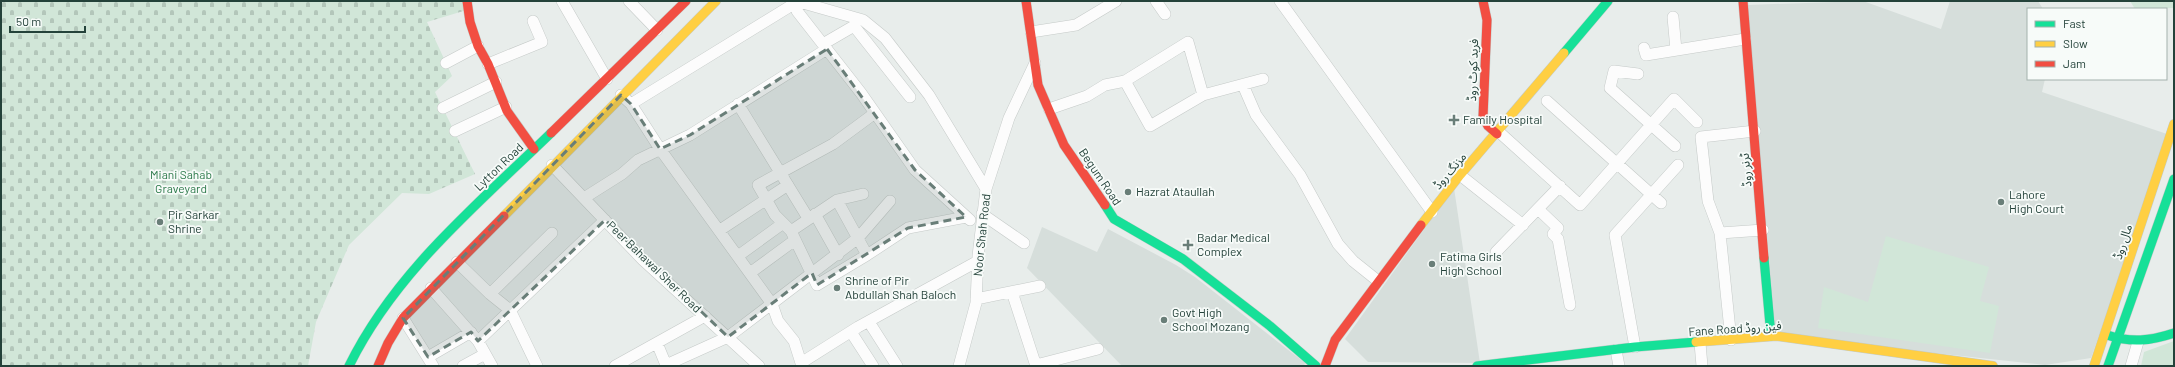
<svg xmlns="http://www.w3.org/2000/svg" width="2175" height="367" font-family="Barlow,'Noto Sans Arabic',sans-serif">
  <defs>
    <pattern id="cemetery-stones" width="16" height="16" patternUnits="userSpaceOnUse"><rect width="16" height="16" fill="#d1e6d8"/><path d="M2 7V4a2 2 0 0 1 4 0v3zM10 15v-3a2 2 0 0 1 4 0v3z" fill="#b3c6ba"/></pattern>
  </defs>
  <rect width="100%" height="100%" fill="#e8edeb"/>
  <path fill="#d6dedb" d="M 1863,1 L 1941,29 L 1950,1 L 2038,1 L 2043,9 L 2028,9 L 2028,79 L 2045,79 L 2042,92 L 2170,135 L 2091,358 L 2045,365 L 1776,336 L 1747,5 Z
    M 1454,188 L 1480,363 L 1368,362 L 1345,339 Z
    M 1042,227 L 1097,252 L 1108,229 L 1176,265 L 1195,277 L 1305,363 L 1304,366 L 1122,366 L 1027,268 Z"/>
  <path fill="#d1e6d8" d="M 2130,1 L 2174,1 L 2174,8 L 2135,9 Z
    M 1886,236 L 1989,267 L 1980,301 L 1999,306 L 1990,353 L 1818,328 L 1824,287 L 1868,302 Z
    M 2174,341 L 2174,366 L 2141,366 L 2144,352 Z"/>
  <path fill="url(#cemetery-stones)" d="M 1,1 L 467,1 L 470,9 L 427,22 L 452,76 L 435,92 L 475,174 L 429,194 L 402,193 L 349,245 L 316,322 L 308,366 L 1,366 Z"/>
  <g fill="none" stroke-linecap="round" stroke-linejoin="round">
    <defs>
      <path id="street" d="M 562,1 L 607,79
        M 629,1 L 657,30
        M 796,1 L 863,20 L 885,38 L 929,95 L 986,189
        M 1156,1 L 1165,14
        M 1280,1 L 1432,212
        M 797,2 L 797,11 L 861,93 L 915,170 L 970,220
        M 1673,17 L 1676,50
        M 1031,32 L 1076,25 L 1116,1
        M 823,44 L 854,26 L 910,97
        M 1644,48 L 1646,55 L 1745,39
        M 446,63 L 478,46
        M 488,64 L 542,42 L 533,21
        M 1638,74 L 1614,71 L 1610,88 L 1675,146
        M 1125,81 L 1150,126 L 1203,95 L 1263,79
        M 1243,85 L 1256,115 L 1300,175 L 1338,244 L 1353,261 L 1378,281
        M 621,95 L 631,104 L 660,149 L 772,304 L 778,321 L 794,341 L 801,363
        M 1547,101 L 1661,203
        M 631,104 L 797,2
        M 738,104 L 808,218
        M 443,108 L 496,82
        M 1049,109 L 1087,96 L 1105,85 L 1125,81 L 1188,42 L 1203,95
        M 875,113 L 833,144 L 758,185 L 775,215 L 791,231 L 817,285 L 867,255 L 908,228 L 966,217
        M 455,131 L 506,107
        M 1499,132 L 1580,205 L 1674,99 L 1697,122
        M 552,165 L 643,260 L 759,366
        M 1460,175 L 1523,225
        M 584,198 L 622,174 L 638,160 L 690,135 L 827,49
        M 837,200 L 867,255
        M 1538,209 L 1558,228 L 1553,234 L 1558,239 L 1570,305
        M 815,214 L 838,255
        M 982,214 L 1024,243
        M 720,230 L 788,185
        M 791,231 L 837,200 L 863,194
        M 1720,233 L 1763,230
        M 1496,252 L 1560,186
        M 738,256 L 782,224
        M 457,262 L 490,294
        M 750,273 L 795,240
        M 431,288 L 478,341 L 492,366
        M 1012,292 L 1036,366
        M 976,299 L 1040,286
        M 403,318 L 433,366
        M 869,322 L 897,366
        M 851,332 L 873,366
        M 1731,340 L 1720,233 L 1708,201 L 1701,137 L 1755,131
        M 478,341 L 605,220
        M 657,343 L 666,365 L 728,337 L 858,238 L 890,201
        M 1700,343 L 1702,366
        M 1635,347 L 1615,235 L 1678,165
        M 1616,350 L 1619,366
        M 428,357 L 471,332
        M 1036,365 L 1098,349
        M 463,366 L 485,354
        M 537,366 L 510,310 L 490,294 L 552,233
        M 615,366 L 705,316
        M 802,366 L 801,363 L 858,327 L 978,261
        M 959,366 L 976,303 L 978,256 L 986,189 L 1009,118 L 1035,63
        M 2131,366 L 2138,342"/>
      <path id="fast" d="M 1564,53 L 1608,1
        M 1105,205 L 1114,219 L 1183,259 L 1270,326 L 1316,366
        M 1764,258 L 1771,336
        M 2107,335 C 2131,343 2150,341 2174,333
        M 349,366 C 395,272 477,205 551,133
        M 1477,366 L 1635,347 L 1696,342
        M 2108,366 L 2174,179"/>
      <path id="slow" d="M 504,216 L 716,1
        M 1421,225 L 1460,175 L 1564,53
        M 1696,342 L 1776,336 L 1993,366
        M 2094,366 L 2174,124"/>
      <path id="jam" d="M 467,1 L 470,22 L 478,46 L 488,64 L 507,111 L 534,149
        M 1026,1 L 1038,85 L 1064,145 L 1105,205
        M 1483,1 L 1487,20 L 1483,117 L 1488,126 L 1497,134
        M 1743,1 L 1764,258
        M 551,133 L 686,1
        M 378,366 L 388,343 L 403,318 L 504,216
        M 1325,366 L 1335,340 L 1421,225"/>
    </defs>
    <use href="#street" stroke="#c5cac8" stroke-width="12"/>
    <use href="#fast" stroke="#c3cbc8" stroke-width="10"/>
    <use href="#slow" stroke="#c3cbc8" stroke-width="10"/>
    <use href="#jam" stroke="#c3cbc8" stroke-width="10"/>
    <use href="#street" stroke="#fcfcfc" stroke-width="11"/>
    <use href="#fast" stroke="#16e098" stroke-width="9"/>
    <use href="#slow" stroke="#ffcf43" stroke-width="9"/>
    <use href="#jam" stroke="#f24e42" stroke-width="9"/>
  </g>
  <path fill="#697e78" fill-opacity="0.2" stroke="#697e78" stroke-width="3" stroke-dasharray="8 5" stroke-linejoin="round" d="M 827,49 L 915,170 L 966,217 L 908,228 L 817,285 L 812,273 L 728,337 L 605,220 L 478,341 L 471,332 L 428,357 L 403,318 L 621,95 L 631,104 L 660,149 L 690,135 Z"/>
  <g fill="#697e78" stroke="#f7fbf9" stroke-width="1.5">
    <path d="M1452 114h4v4h4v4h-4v4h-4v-4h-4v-4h4z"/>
    <circle cx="1128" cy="192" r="4"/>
    <circle cx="2001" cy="202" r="4"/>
    <circle cx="160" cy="222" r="4"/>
    <path d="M1186 239h4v4h4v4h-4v4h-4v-4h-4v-4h4z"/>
    <circle cx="1432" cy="264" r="4"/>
    <circle cx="837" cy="288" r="4"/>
    <circle cx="1164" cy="320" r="4"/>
  </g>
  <g text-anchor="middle" stroke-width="3.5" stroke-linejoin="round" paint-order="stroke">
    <g font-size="12" fill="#24423a" stroke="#f7fbf9">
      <text transform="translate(1473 70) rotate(-88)" y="4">فرید کوٹ روڈ</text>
      <text transform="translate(499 167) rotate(-44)" y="4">Lytton Road</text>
      <text transform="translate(1746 170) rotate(-95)" y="4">ٹرنر روڈ</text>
      <text transform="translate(1450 171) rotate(-50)" y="4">مزنگ روڈ</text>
      <text transform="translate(1100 177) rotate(56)" y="4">Begum Road</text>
      <text transform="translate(982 235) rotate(-84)" y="4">Noor Shah Road</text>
      <text transform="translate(2123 242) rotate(-72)" y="4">مال روڈ</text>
      <text transform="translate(654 267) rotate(44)" y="4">Peer Bahawal Sher Road</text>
      <text transform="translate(1735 329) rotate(-4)" y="4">Fane Road فین روڈ</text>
    </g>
    <g font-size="12" fill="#24423a" stroke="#f7fbf9" text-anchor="start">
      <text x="1463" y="124">Family Hospital</text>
      <text x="1136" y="196">Hazrat Ataullah</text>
      <text x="2009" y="199">Lahore<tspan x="2009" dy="14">High Court</tspan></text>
      <text x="168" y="219">Pir Sarkar<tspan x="168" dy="14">Shrine</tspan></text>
      <text x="1197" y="242">Badar Medical<tspan x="1197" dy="14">Complex</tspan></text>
      <text x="1440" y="261">Fatima Girls<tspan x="1440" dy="14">High School</tspan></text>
      <text x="845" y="285">Shrine of Pir<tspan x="845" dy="14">Abdullah Shah Baloch</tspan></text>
      <text x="1172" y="317">Govt High<tspan x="1172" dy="14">School Mozang</tspan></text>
    </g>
    <g font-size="12" fill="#2d7a4b" stroke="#f7fbf9">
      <text x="181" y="179">Miani Sahab<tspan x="181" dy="14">Graveyard</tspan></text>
    </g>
  </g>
  <rect width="2175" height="367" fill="none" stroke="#24423a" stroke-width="4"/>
  <rect x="2027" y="8" width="140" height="72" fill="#f7fbf9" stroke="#a3b1ad"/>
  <rect x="2035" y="21" width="20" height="6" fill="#16e098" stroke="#a3b1ad"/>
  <text x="2063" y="28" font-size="12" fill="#24423a">Fast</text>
  <rect x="2035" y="41" width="20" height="6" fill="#ffcf43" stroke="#a3b1ad"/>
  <text x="2063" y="48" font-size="12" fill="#24423a">Slow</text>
  <rect x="2035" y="61" width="20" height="6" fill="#f24e42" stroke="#a3b1ad"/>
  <text x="2063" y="68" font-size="12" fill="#24423a">Jam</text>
  <path d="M10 26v6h75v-6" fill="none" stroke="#24423a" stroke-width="2"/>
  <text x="16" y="26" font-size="12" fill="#24423a" stroke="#f7fbf9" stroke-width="3" paint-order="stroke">50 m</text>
</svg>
